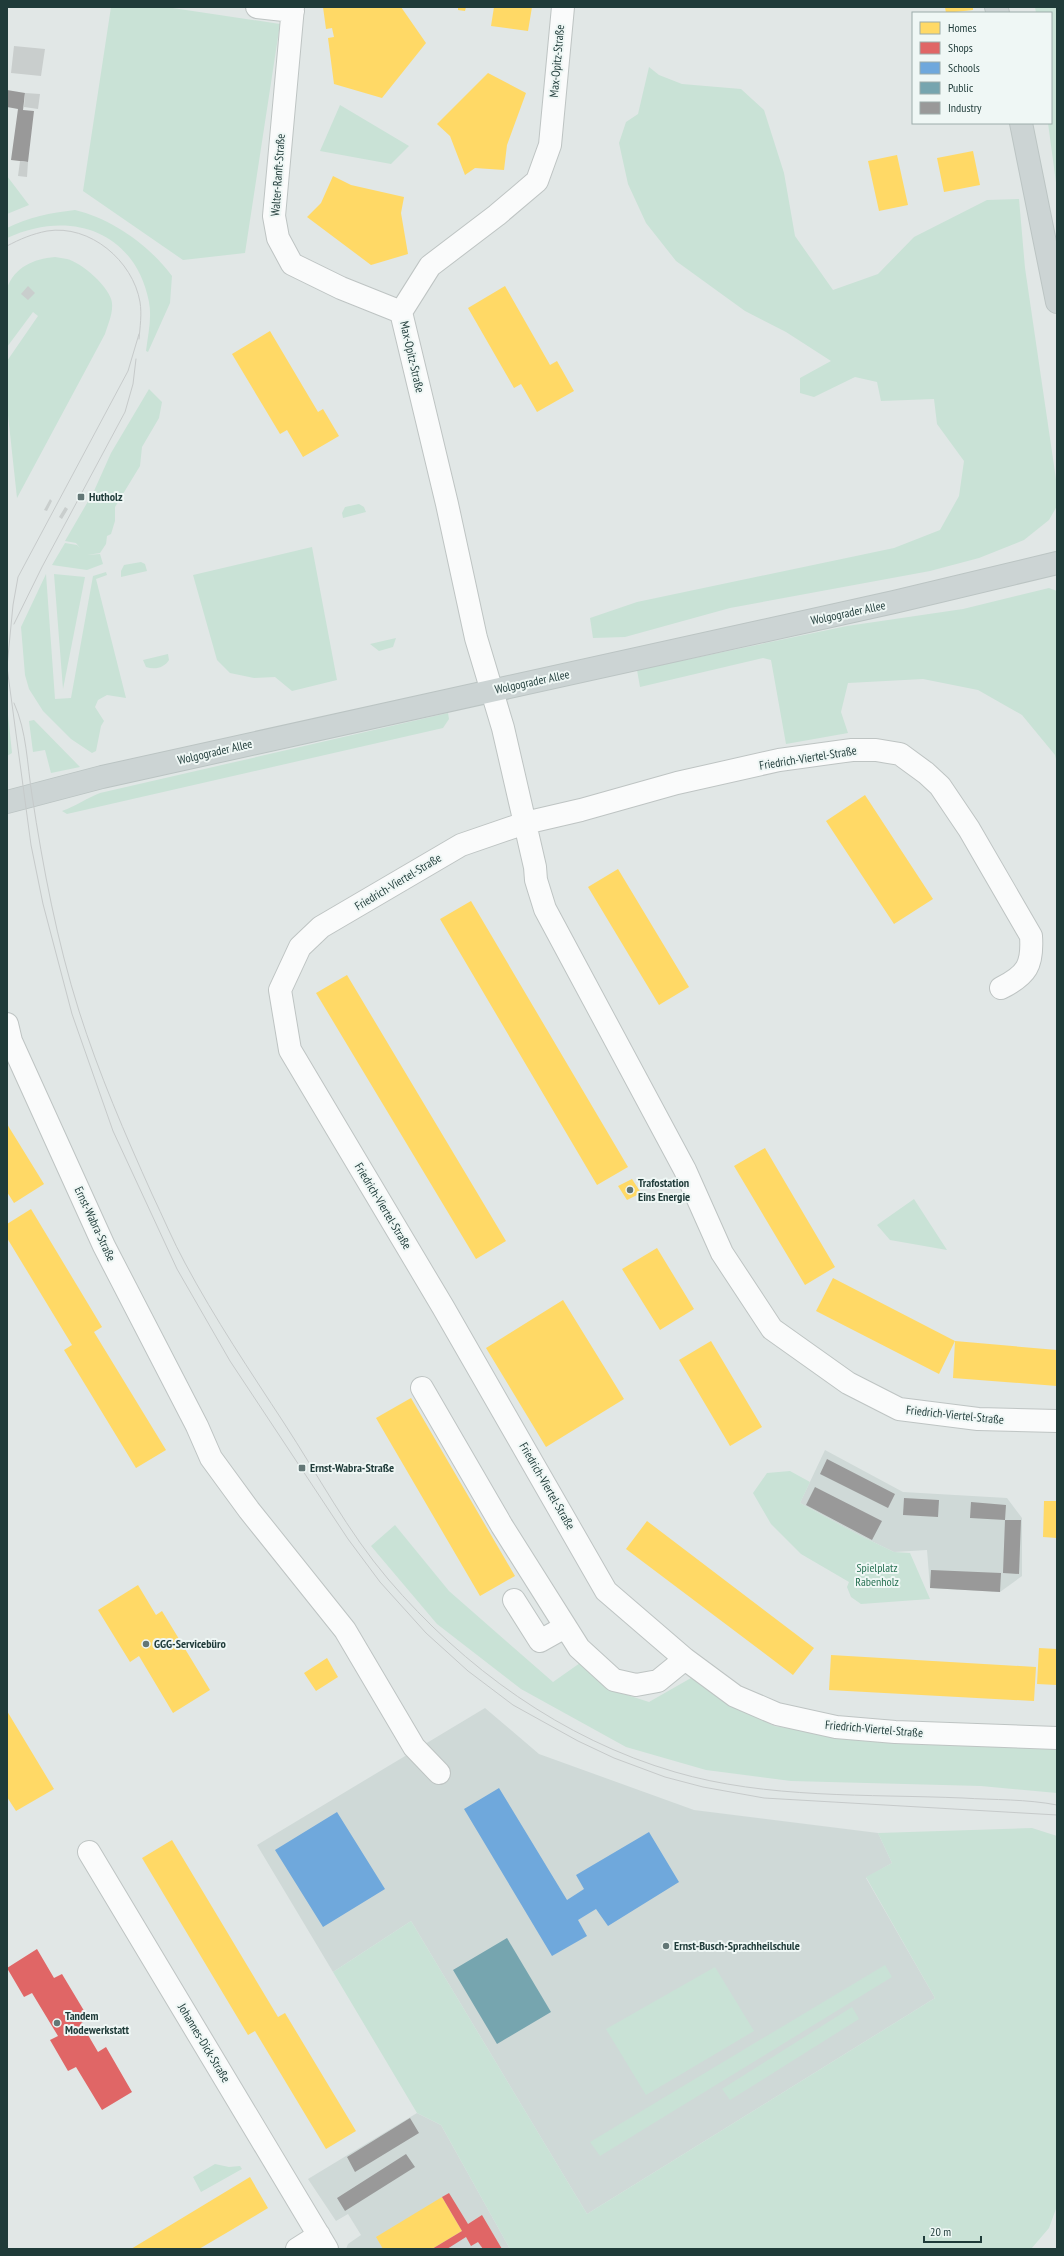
<svg xmlns="http://www.w3.org/2000/svg" width="1064" height="2256" font-family="'PT Sans Narrow',sans-serif">
  <rect width="100%" height="100%" fill="#e1e7e6"/>
  <path fill="#cfd9d7" d="M 825,1450 L 903,1492 L 1007,1498 L 1022,1518 L 1022,1576 L 1000,1592 L 930,1588 L 927,1550 L 894,1552 L 859,1535 L 800,1503 Z
    M 485,1708 L 539,1754 L 694,1810 L 878,1833 L 892,1863 L 866,1878 L 935,1998 L 587,2214 L 411,1921 L 333,1972 L 257,1845 Z
    M 417,2113 L 441,2125 L 510,2249 L 346,2249 L 348,2244 L 361,2235 L 348,2214 L 336,2221 L 308,2179 Z"/>
  <path fill="#c9e2d6" d="M 111,7 L 166,7 L 280,24 L 245,253 L 183,260 L 83,191 Z
    M 1035,7 L 1057,7 L 1057,190 L 1048,123 L 1051,123 L 1051,13 L 1036,13 Z
    M 649,67 L 659,75 L 682,84 L 741,89 L 764,110 L 784,173 L 795,236 L 833,290 L 878,274 L 914,237 L 987,200 L 1019,199 L 1025,268 L 1057,486 L 1057,506 L 1049,520 L 1024,540 L 979,558 L 930,571 L 730,608 L 625,637 L 593,638 L 590,618 L 637,602 L 894,548 L 940,530 L 959,496 L 964,461 L 937,424 L 934,399 L 881,401 L 877,382 L 855,377 L 814,397 L 800,393 L 800,378 L 831,361 L 786,332 L 745,311 L 676,261 L 646,223 L 628,184 L 619,143 L 626,122 L 638,114 Z
    M 340,105 L 409,146 L 391,164 L 320,151 Z
    M 7,176 L 29,205 L 7,214 Z
    M 75,210 C 112,219 149,245 172,276 L 170,303 L 148,352 L 146,351 C 148,335 152,318 149,302 C 135,230 69,209 7,238 L 7,228 C 29,217 50,213 75,210 Z
    M 55,257 C 59,258 63,258 67,259 C 81,262 111,288 112,303 C 113,314 108,324 105,334 L 17,498 L 7,406 L 7,361 L 38,316 L 33,312 L 7,347 L 7,288 C 15,267 33,259 55,257 Z
    M 149,389 L 162,402 L 159,418 L 142,447 L 140,466 L 115,507 L 115,521 L 111,534 L 107,536 L 106,544 L 100,553 L 87,555 L 100,554 L 103,564 L 87,570 L 52,565 L 65,543 L 77,545 L 80,548 L 76,543 L 65,541 L 94,491 L 111,453 Z
    M 359,504 L 364,507 L 366,512 L 343,518 L 342,513 L 345,507 Z
    M 312,547 L 337,680 L 292,691 L 275,677 L 254,678 L 230,673 L 217,660 L 193,575 Z
    M 141,562 L 145,564 L 147,571 L 121,577 L 121,571 L 124,565 Z
    M 106,572 L 107,575 L 96,579 L 126,698 L 107,695 L 98,700 L 95,707 L 104,721 L 101,726 L 96,751 L 92,753 L 71,739 L 43,711 L 29,689 L 25,675 L 21,627 L 46,574 L 55,699 L 71,698 L 93,576 Z
    M 54,574 L 85,577 L 63,689 Z
    M 1049,588 L 1057,591 L 1057,763 L 1055,755 L 1022,715 L 978,690 L 923,679 L 848,683 L 841,712 L 848,733 L 786,744 L 771,660 L 763,658 L 640,687 L 637,670 L 847,626 L 963,609 Z
    M 396,638 L 393,647 L 379,651 L 370,644 Z
    M 168,654 L 169,660 C 164,668 155,670 146,667 L 143,660 Z
    M 7,705 L 12,753 L 7,756 Z
    M 448,713 L 449,719 L 443,728 L 67,814 L 62,811 C 76,806 87,798 100,793 Z
    M 34,720 L 80,767 L 51,773 L 45,750 L 33,752 L 29,721 Z
    M 914,1199 L 947,1250 L 890,1240 L 877,1225 Z
    M 790,1471 L 810,1482 L 800,1503 L 859,1535 L 894,1552 L 910,1553 L 930,1599 L 861,1604 L 851,1597 L 847,1587 L 849,1582 L 801,1554 L 771,1524 L 753,1493 L 767,1473 Z
    M 395,1525 L 449,1591 L 553,1682 L 580,1663 L 615,1691 L 649,1702 L 691,1678 L 743,1710 L 774,1726 L 826,1734 L 1057,1745 L 1057,1793 L 981,1786 L 791,1781 L 706,1770 L 626,1747 L 521,1689 L 437,1624 L 371,1546 Z
    M 1032,1828 L 1057,1836 L 1057,2206 L 1049,2228 L 1031,2249 L 510,2249 L 441,2125 L 417,2113 L 333,1972 L 411,1921 L 587,2214 L 935,1998 L 866,1877 L 892,1863 L 878,1833 Z
    M 885,1965 L 892,1977 L 600,2156 L 590,2142 Z
    M 715,1967 L 754,2031 L 646,2095 L 606,2029 Z
    M 852,2007 L 859,2019 L 730,2100 L 722,2089 Z
    M 215,2164 L 229,2167 L 240,2166 L 242,2169 L 201,2192 L 193,2177 Z"/>
  <path fill="#ffd966" d="M 323,7 L 401,7 L 426,43 L 382,98 L 334,84 L 328,38 L 334,37 L 332,28 L 326,29 Z
    M 458,7 L 466,7 L 465,11 L 458,10 Z
    M 494,7 L 532,7 L 528,31 L 491,26 Z
    M 945,7 L 973,7 L 973,10 L 946,13 Z
    M 488,73 L 526,93 L 507,145 L 504,170 L 475,168 L 465,175 L 450,136 L 437,124 Z
    M 973,151 L 980,185 L 944,192 L 937,158 Z
    M 897,155 L 908,205 L 879,211 L 868,161 Z
    M 333,176 L 351,185 L 404,197 L 401,213 L 408,254 L 371,265 L 307,217 L 321,203 Z
    M 505,286 L 550,365 L 557,361 L 574,391 L 537,412 L 521,384 L 514,388 L 468,308 Z
    M 270,331 L 318,412 L 323,409 L 339,436 L 303,457 L 287,430 L 280,434 L 232,354 Z
    M 865,795 L 933,899 L 894,924 L 826,821 Z
    M 618,869 L 689,987 L 659,1005 L 588,887 Z
    M 471,901 L 628,1167 L 597,1185 L 440,919 Z
    M 347,975 L 506,1241 L 476,1259 L 316,993 Z
    M 7,1124 L 44,1184 L 14,1203 L 7,1192 Z
    M 765,1148 L 835,1267 L 805,1285 L 734,1166 Z
    M 632,1179 L 641,1193 L 627,1200 L 618,1186 Z
    M 31,1209 L 102,1327 L 94,1332 L 166,1450 L 136,1468 L 64,1350 L 72,1345 L 7,1238 L 7,1224 Z
    M 657,1248 L 694,1309 L 660,1330 L 622,1269 Z
    M 833,1278 L 955,1341 L 939,1374 L 816,1311 Z
    M 563,1300 L 624,1399 L 546,1447 L 486,1348 Z
    M 711,1341 L 762,1427 L 730,1446 L 679,1360 Z
    M 955,1341 L 1057,1350 L 1057,1386 L 953,1378 Z
    M 411,1398 L 515,1576 L 480,1596 L 376,1418 Z
    M 1044,1501 L 1057,1501 L 1057,1538 L 1043,1537 Z
    M 647,1521 L 814,1648 L 793,1675 L 626,1549 Z
    M 138,1585 L 156,1615 L 162,1611 L 210,1690 L 173,1713 L 139,1656 L 130,1662 L 98,1610 Z
    M 1039,1648 L 1057,1649 L 1057,1685 L 1037,1684 Z
    M 831,1655 L 1036,1667 L 1034,1701 L 829,1690 Z
    M 327,1658 L 338,1677 L 316,1691 L 304,1673 Z
    M 7,1711 L 54,1789 L 16,1811 L 7,1797 Z
    M 172,1840 L 278,2017 L 285,2013 L 356,2131 L 326,2149 L 255,2031 L 248,2035 L 142,1858 Z
    M 250,2177 L 268,2208 L 233,2229 L 199,2249 L 131,2249 Z
    M 442,2197 L 462,2231 L 432,2249 L 383,2249 L 376,2237 Z"/>
  <path fill="#e06666" d="M 37,1949 L 54,1978 L 62,1974 L 89,2019 L 81,2023 L 98,2052 L 106,2047 L 132,2092 L 102,2110 L 76,2067 L 68,2071 L 50,2040 L 58,2036 L 32,1993 L 24,1997 L 7,1968 Z
    M 449,2193 L 468,2224 L 482,2215 L 502,2249 L 483,2249 L 478,2242 L 471,2246 L 466,2237 L 447,2249 L 432,2249 L 462,2231 L 442,2197 Z"/>
  <path fill="#6fa8dc" d="M 499,1788 L 567,1900 L 584,1889 L 576,1875 L 649,1832 L 679,1882 L 608,1926 L 596,1909 L 578,1920 L 587,1936 L 552,1956 L 464,1809 Z
    M 337,1812 L 385,1889 L 323,1927 L 275,1850 Z"/>
  <path fill="#76a5af" d="M 507,1938 L 551,2012 L 497,2044 L 453,1970 Z"/>
  <path fill="#999" d="M 7,90 L 25,93 L 23,110 L 34,111 L 28,162 L 11,160 L 18,109 L 7,107 Z
    M 827,1459 L 895,1494 L 888,1508 L 820,1474 Z
    M 815,1487 L 882,1521 L 872,1540 L 806,1505 Z
    M 904,1498 L 939,1500 L 938,1517 L 903,1515 Z
    M 971,1502 L 1006,1505 L 1005,1520 L 970,1518 Z
    M 1005,1520 L 1021,1520 L 1019,1574 L 1003,1573 Z
    M 931,1570 L 1001,1573 L 1000,1592 L 930,1588 Z
    M 410,2118 L 419,2133 L 355,2172 L 347,2157 Z
    M 406,2154 L 415,2167 L 345,2211 L 337,2198 Z"/>
  <path fill="#c9cecd" d="M 14,46 L 45,49 L 41,76 L 11,73 Z
    M 25,93 L 40,94 L 38,109 L 24,107 Z
    M 20,161 L 28,162 L 27,177 L 18,176 Z
    M 28,286 L 35,293 L 28,300 L 21,294 Z
    M 50,499 L 52,501 L 47,511 L 44,510 Z
    M 65,507 L 68,509 L 62,519 L 59,517 Z"/>
  <g fill="none" stroke-linecap="round" stroke-linejoin="round">
    <defs>
      <path id="minor" d="M 257,7 L 293,11
        M 293,7 L 274,216 L 278,238 L 292,264 L 341,288 L 401,312
        M 563,7 L 550,145 L 537,181 L 497,215 L 430,266 L 401,312 L 447,504 L 476,638 L 503,728 L 535,867 L 536,880 L 545,909 L 685,1170 L 722,1253 L 772,1329 L 848,1383 L 899,1409 L 978,1419 L 1057,1421
        M 1001,988 C 1027,975 1033,965 1031,936 L 969,829 L 940,786 L 926,773 L 900,754 L 876,750 L 852,750 L 779,760 L 677,783 L 581,810 L 525,823 L 461,845 L 321,927 L 300,947 L 280,990 L 290,1050 L 443,1307 L 606,1591 L 685,1659 L 735,1696 L 777,1714 L 836,1727 L 895,1732 L 1057,1738
        M 7,1024 L 11,1041 L 104,1246 L 197,1426 L 211,1458 L 249,1510 L 345,1630 L 414,1747 L 439,1773
        M 422,1388 L 502,1526 L 579,1648 L 614,1680 L 636,1685 L 658,1681 L 685,1659
        M 514,1600 L 540,1641 L 565,1627
        M 89,1852 L 327,2249
        M 297,2249 L 319,2235"/>
      <path id="major" d="M 996,7 L 998,13
        M 1021,123 L 1057,302
        M 7,802 L 102,777 L 894,602 L 1057,563"/>
    </defs>
    <use href="#minor" stroke="#bec4c3" stroke-width="24"/>
    <use href="#major" stroke="#bbc4c3" stroke-width="24"/>
    <use href="#minor" stroke="#fafbfb" stroke-width="22"/>
    <use href="#major" stroke="#ccd4d4" stroke-width="22"/>
    <path stroke="#c6caca" stroke-width="1" d="M 7,246 C 20,239 32,234 47,231 C 90,224 133,261 140,302 C 142,314 140,327 139,339
      M 139,334 L 128,371 L 18,577 L 13,605 L 7,667 L 31,845 L 43,904 L 72,1014 L 113,1131 L 177,1269 L 230,1361 L 348,1539 L 380,1582 L 426,1633 L 468,1671 L 513,1705 L 578,1741 L 614,1758 L 665,1777 L 703,1787 L 764,1798 L 1057,1815
      M 14,624 L 42,567 L 125,412 L 133,384 L 136,359
      M 14,703 C 27,732 27,764 32,795 C 43,868 57,941 79,1011 C 99,1074 125,1134 152,1194 C 163,1217 173,1241 185,1263 C 215,1319 250,1371 284,1423 C 318,1475 348,1532 388,1579 C 464,1668 562,1739 675,1772 C 767,1799 868,1794 963,1798 C 994,1800 1027,1799 1057,1805"/>
  </g>
  <g fill="#637776" stroke="#eff7f5" stroke-width="1.5">
    <rect x="77" y="493" width="8" height="8" rx="2"/>
    <circle cx="630" cy="1190" r="4"/>
    <rect x="298" y="1464" width="8" height="8" rx="2"/>
    <circle cx="146" cy="1644" r="4"/>
    <circle cx="666" cy="1946" r="4"/>
    <circle cx="57" cy="2023" r="4"/>
  </g>
  <g text-anchor="middle" stroke-width="4" stroke-linejoin="round" paint-order="stroke">
    <g font-size="12" fill="#1f3b39" stroke="#eff7f5">
      <text transform="translate(557 61) rotate(-85)" y="4">Max-Opitz-Straße</text>
      <text transform="translate(278 175) rotate(-86)" y="4">Walter-Ranft-Straße</text>
      <text transform="translate(412 357) rotate(77)" y="4">Max-Opitz-Straße</text>
      <text transform="translate(848 613) rotate(-12)" y="4">Wolgograder Allee</text>
      <text transform="translate(532 682) rotate(-12)" y="4">Wolgograder Allee</text>
      <text transform="translate(215 752) rotate(-13)" y="4">Wolgograder Allee</text>
      <text transform="translate(808 758) rotate(-9)" y="4">Friedrich-Viertel-Straße</text>
      <text transform="translate(398 882) rotate(-31)" y="4">Friedrich-Viertel-Straße</text>
      <text transform="translate(383 1206) rotate(59)" y="4">Friedrich-Viertel-Straße</text>
      <text transform="translate(95 1224) rotate(65)" y="4">Ernst-Wabra-Straße</text>
      <text transform="translate(955 1415) rotate(6)" y="4">Friedrich-Viertel-Straße</text>
      <text transform="translate(547 1486) rotate(60)" y="4">Friedrich-Viertel-Straße</text>
      <text transform="translate(874 1729) rotate(5)" y="4">Friedrich-Viertel-Straße</text>
      <text transform="translate(204 2043) rotate(59)" y="4">Johannes-Dick-Straße</text>
    </g>
    <g font-size="12" font-weight="bold" fill="#1f3b39" stroke="#eff7f5" text-anchor="start">
      <text x="89" y="501">Hutholz</text>
      <text x="638" y="1187">Trafostation<tspan x="638" dy="14">Eins Energie</tspan></text>
      <text x="310" y="1472">Ernst-Wabra-Straße</text>
      <text x="154" y="1648">GGG-Servicebüro</text>
      <text x="674" y="1950">Ernst-Busch-Sprachheilschule</text>
      <text x="65" y="2020">Tandem<tspan x="65" dy="14">Modewerkstatt</tspan></text>
    </g>
    <g font-size="12" fill="#297254" stroke="#eff7f5">
      <text x="877" y="1572">Spielplatz<tspan x="877" dy="14">Rabenholz</tspan></text>
    </g>
  </g>
  <rect width="1064" height="2256" fill="none" stroke="#1f3b39" stroke-width="16"/>
  <rect x="912" y="12" width="140" height="112" fill="#eff7f5" stroke="#9cacaa"/>
  <rect x="920" y="22" width="20" height="12" fill="#ffd966" stroke="#9cacaa"/>
  <text x="948" y="32" font-size="12" fill="#1f3b39">Homes</text>
  <rect x="920" y="42" width="20" height="12" fill="#e06666" stroke="#9cacaa"/>
  <text x="948" y="52" font-size="12" fill="#1f3b39">Shops</text>
  <rect x="920" y="62" width="20" height="12" fill="#6fa8dc" stroke="#9cacaa"/>
  <text x="948" y="72" font-size="12" fill="#1f3b39">Schools</text>
  <rect x="920" y="82" width="20" height="12" fill="#76a5af" stroke="#9cacaa"/>
  <text x="948" y="92" font-size="12" fill="#1f3b39">Public</text>
  <rect x="920" y="102" width="20" height="12" fill="#999999" stroke="#9cacaa"/>
  <text x="948" y="112" font-size="12" fill="#1f3b39">Industry</text>
  <path d="M924 2236v6h57v-6" fill="none" stroke="#1f3b39" stroke-width="2"/>
  <text x="930" y="2236" font-size="12" fill="#1f3b39" stroke="#eff7f5" stroke-width="3" paint-order="stroke">20 m</text>
</svg>
